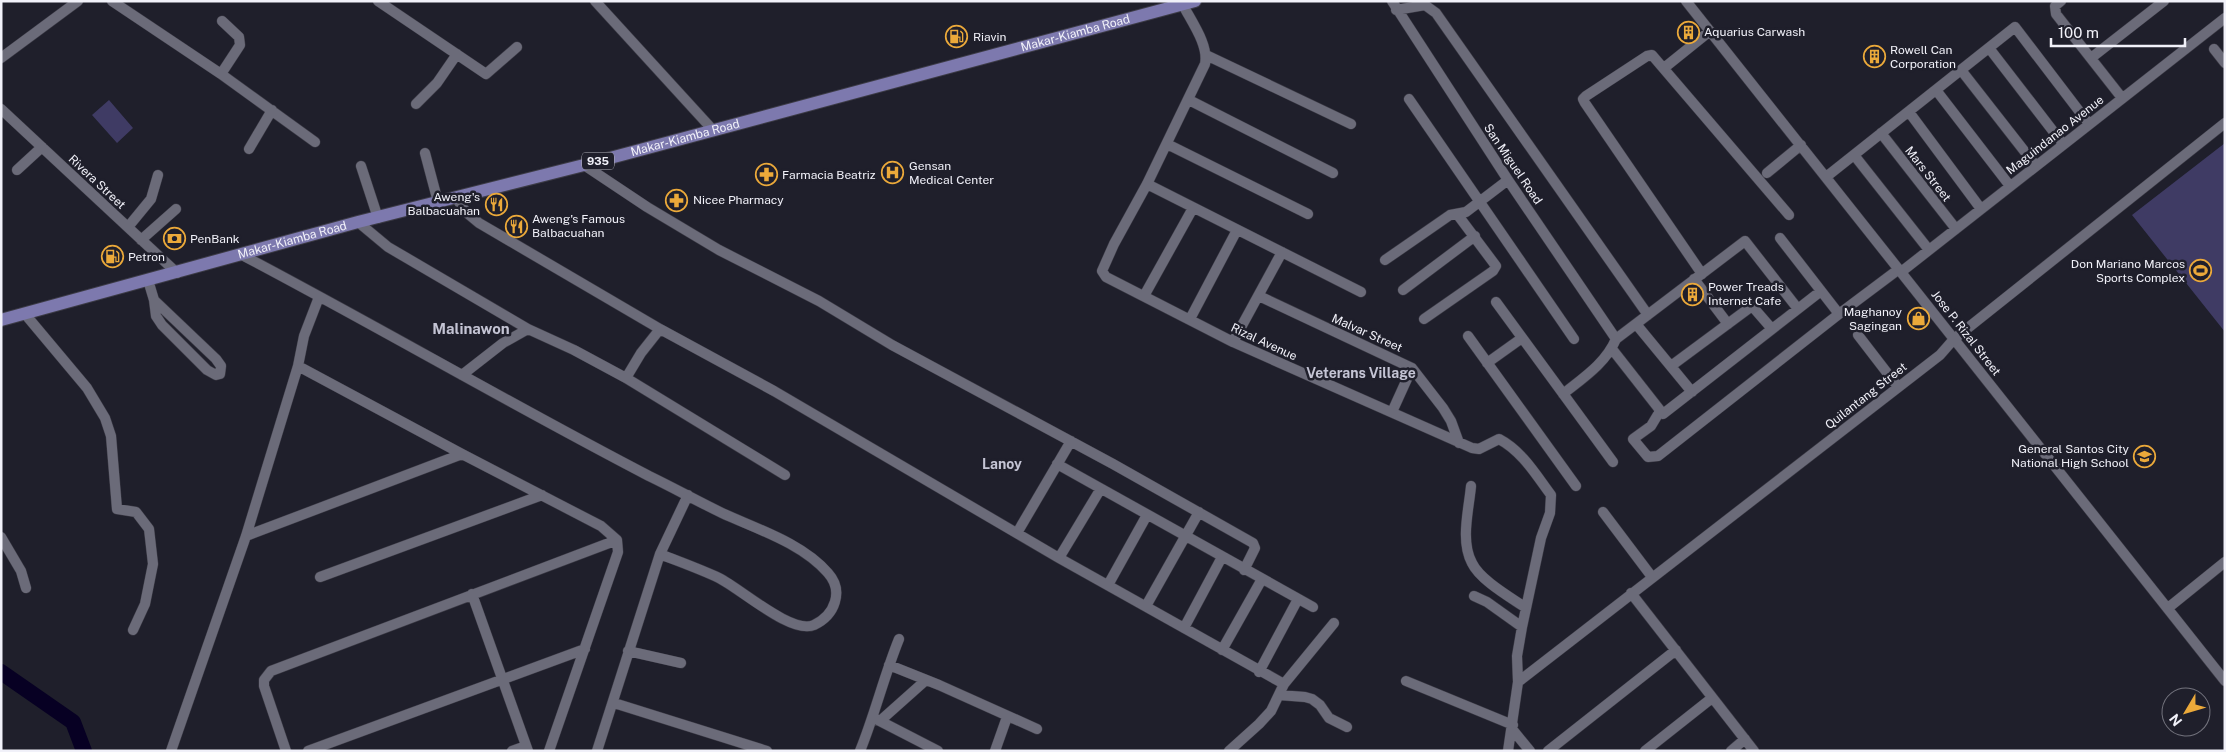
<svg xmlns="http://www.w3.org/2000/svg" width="2226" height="752" font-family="'Public Sans',sans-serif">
  <rect width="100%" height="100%" fill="#1f1f2b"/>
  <path fill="#3f3b64" d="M 109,100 L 133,128 L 117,143 L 92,115 Z
    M 2225,143 L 2225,332 L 2132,215 Z"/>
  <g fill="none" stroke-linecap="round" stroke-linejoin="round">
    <path stroke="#070023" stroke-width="16" d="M 1,672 L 73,722 L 84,751"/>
    <defs>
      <path id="minor" d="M 112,1 L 221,74 L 315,142
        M 378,1 L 486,74 L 517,47
        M 595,1 L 712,129
        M 1392,1 L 1508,180 L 1616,339
        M 1686,1 L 2225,681
        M 2061,1 L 2055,6 L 2056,14 L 2122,98
        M 1183,5 C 1191,21 1209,45 1205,64 L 1147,184 L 1114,244 L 1102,271 L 1106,277 L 1233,342 L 1472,448 L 1479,449 L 1499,439 C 1522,451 1536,475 1551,495 L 1550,513 L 1541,538 L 1522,627 L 1517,656 L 1518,682 L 1508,751
        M 1396,10 L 1425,5 L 1436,13 L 1648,315
        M 1989,48 L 2063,144
        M 2214,49 L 2225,63
        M 1206,55 L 1351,124
        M 1,58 L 78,1
        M 2091,58 L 2164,1
        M 1664,68 L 1710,31
        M 1961,70 L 2036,166
        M 221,74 L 240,45 L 239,37 L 222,21
        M 1936,90 L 2010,186
        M 1409,99 L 1574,339
        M 1189,100 L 1333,173
        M 416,104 L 437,83 L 457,54
        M 1,109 L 177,273
        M 1909,112 L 1981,209
        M 1881,133 L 1956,229
        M 1167,144 L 1308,214
        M 249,149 L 272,110
        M 425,153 L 438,202
        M 1854,155 L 1929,250
        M 584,165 L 647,207 L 719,250 L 819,301 L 892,345 L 1113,464 L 1253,543 L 1255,548 L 1244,570
        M 361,166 L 378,218
        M 17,170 L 42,147
        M 1767,173 L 1801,145
        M 1826,177 L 2015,27 L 2089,124
        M 1147,184 L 1361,292
        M 456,198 L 467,213 L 479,223 L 660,329 L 774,391 L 1059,558 L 1284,684
        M 358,222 L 388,247 L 528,329 L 574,350 L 626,378
        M 128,227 L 151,199 L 158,175
        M 1780,238 L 1839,314
        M 141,240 L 176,209
        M 242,255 C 379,327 512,405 649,476 C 674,488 697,501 722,513 C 757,529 802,543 828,573 C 844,591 835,615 814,625 C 792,635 741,589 719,578 C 700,569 680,562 660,554
        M 1385,260 L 1450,215 L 1466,212 L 1508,180
        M 1901,272 L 2225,18
        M 1702,274 L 1585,103 L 1583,99 L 1586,96 L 1647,56 L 1652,55 L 1789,215
        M 1694,279 L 1728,324
        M 148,280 L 154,300 L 216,359 L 221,366 L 220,374 L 216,375 L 207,370 L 162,325 L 156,316 L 154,300
        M 1403,290 L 1475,236
        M 1144,296 L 1193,208
        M 1259,296 L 1412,368 L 1443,408 L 1451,421 L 1459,443
        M 1496,302 L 1613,462
        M 25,314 L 87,388 L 105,418 L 111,436 L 117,509 L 136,512 L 149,529 L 153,564 L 145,604 L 133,630
        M 1190,319 L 1237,230
        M 1424,319 L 1493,271 L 1496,266 L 1457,214
        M 1636,324 L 1692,392
        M 660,329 L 641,353 L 626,378 L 785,475
        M 1858,335 L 1898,387
        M 1468,336 L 1576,486
        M 1233,342 L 1282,252
        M 1612,349 L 1663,414 L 1821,291
        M 1487,363 L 1522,338
        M 298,366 L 462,454 L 601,526 L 617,540 L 618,552 L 549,751
        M 1671,366 L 1752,306 L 1772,329
        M 462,375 L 503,343 L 528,329
        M 1563,394 C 1583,378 1606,363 1616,339 L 1745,241 L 1798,309
        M 1660,411 L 1651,426 L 1633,439 L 1648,457 L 1658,456 L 1839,314 L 1899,269
        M 1392,412 L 1412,368
        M 1057,464 L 1313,607
        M 1471,486 C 1469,509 1460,541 1472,563 C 1480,580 1510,597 1526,608
        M 1603,512 L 1652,577
        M 1017,533 L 1071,441
        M 246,536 L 462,454
        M 1,537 L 21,571 L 26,588
        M 1059,558 L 1100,490
        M 320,577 L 542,495
        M 1108,585 L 1147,515
        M 1631,593 L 1754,751
        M 472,594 L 528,751
        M 1474,596 L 1487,602 L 1522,627
        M 1146,606 L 1199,512
        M 2168,608 L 2225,562
        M 1184,628 L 1222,557
        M 1222,650 L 1262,579
        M 628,651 L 681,663
        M 889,665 L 939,685 L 1037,729
        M 1259,672 L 1298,599
        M 1406,681 L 1513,725
        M 1518,682 L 1940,355 L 1954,339 L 2225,123
        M 1279,695 L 1305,697 L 1312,699 L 1320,705 L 1329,718 L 1347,727
        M 614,703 L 767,751
        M 874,718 L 938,751
        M 880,721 L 926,680
        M 1512,729 L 1530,751
        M 171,751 L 246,536 L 298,366 L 304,336 L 319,297
        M 286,751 L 264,686 L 264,680 L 271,671 L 617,540
        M 308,751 L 585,649
        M 512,751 L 526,746
        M 597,751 L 660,554 L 688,495
        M 860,751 C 875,714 884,676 899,639
        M 995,751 L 1007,717
        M 1229,751 L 1259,724 L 1271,711 L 1284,684 L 1334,623
        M 1548,751 L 1676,650
        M 1645,751 L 1712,698
        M 1731,751 L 1745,739"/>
      <g id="major">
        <path id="s1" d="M 1,320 L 358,222 L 584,165 L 1195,1"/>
      </g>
    </defs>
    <use href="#minor" stroke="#3c3b46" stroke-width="11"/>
    <use href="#major" stroke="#3c3b46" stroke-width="14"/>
    <use href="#minor" stroke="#6b6b79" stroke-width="10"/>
    <use href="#major" stroke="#7d79ae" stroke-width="12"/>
  </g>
  <defs>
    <symbol id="building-ring" viewBox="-11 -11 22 22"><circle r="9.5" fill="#1f1f2b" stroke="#eba93a" stroke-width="1.5"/><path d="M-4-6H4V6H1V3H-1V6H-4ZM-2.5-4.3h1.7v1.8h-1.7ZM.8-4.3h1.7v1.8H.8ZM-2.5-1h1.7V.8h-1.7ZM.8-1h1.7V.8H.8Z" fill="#eba93a"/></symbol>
    <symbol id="fuel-ring" viewBox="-11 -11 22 22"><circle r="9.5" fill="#1f1f2b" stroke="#eba93a" stroke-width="1.5"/><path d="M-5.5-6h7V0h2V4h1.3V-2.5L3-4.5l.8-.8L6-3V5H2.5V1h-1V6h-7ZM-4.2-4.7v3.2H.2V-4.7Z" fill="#eba93a"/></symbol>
    <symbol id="hospital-ring" viewBox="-11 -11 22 22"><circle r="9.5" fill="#1f1f2b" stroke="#eba93a" stroke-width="1.5"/><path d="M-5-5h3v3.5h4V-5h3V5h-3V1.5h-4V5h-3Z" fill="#eba93a"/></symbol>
    <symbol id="pharmacy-ring" viewBox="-11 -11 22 22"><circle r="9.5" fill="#1f1f2b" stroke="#eba93a" stroke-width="1.5"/><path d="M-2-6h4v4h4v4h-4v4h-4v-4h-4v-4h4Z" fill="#eba93a"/></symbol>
    <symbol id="restaurant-ring" viewBox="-11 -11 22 22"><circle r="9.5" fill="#1f1f2b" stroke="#eba93a" stroke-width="1.5"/><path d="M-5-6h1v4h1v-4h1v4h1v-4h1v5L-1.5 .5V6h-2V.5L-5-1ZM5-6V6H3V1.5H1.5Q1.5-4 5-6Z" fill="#eba93a"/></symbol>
    <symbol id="bank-ring" viewBox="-11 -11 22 22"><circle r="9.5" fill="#1f1f2b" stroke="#eba93a" stroke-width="1.5"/><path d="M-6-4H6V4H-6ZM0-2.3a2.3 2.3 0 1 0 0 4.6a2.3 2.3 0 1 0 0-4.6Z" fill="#eba93a"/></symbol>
    <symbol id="stadium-ring" viewBox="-11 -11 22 22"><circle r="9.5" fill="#1f1f2b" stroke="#eba93a" stroke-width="1.5"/><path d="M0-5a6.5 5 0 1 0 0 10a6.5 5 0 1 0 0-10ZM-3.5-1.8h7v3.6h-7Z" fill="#eba93a"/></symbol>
    <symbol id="shop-ring" viewBox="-11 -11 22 22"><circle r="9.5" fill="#1f1f2b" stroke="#eba93a" stroke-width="1.5"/><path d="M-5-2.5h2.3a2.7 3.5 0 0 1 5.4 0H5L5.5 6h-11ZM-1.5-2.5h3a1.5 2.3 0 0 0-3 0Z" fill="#eba93a"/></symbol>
    <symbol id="school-ring" viewBox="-11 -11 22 22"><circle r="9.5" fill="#1f1f2b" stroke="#eba93a" stroke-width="1.5"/><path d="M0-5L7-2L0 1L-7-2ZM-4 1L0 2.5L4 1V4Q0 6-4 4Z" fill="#eba93a"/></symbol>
  </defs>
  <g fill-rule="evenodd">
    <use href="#building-ring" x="1676" y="20" width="25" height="25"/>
    <use href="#fuel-ring" x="944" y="24" width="25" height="25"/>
    <use href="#building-ring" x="1862" y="44" width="25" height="25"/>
    <use href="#hospital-ring" x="880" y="160" width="25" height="25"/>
    <use href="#pharmacy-ring" x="754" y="162" width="25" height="25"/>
    <use href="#pharmacy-ring" x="664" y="188" width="25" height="25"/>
    <use href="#restaurant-ring" x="484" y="192" width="25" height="25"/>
    <use href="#restaurant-ring" x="504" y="214" width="25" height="25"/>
    <use href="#bank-ring" x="162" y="226" width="25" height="25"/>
    <use href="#fuel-ring" x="100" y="244" width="25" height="25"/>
    <use href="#stadium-ring" x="2188" y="258" width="25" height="25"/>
    <use href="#building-ring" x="1680" y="282" width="25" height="25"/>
    <use href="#shop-ring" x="1906" y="306" width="25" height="25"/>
    <use href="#school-ring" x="2132" y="444" width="25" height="25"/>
  </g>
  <g text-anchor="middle" stroke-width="5" stroke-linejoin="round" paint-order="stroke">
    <rect fill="#1f1f2b" stroke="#b2b2bb" stroke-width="1" x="582" y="152.5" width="32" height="17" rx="4"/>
    <g font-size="11" font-weight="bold" fill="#f1f1f9">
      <text x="598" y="165">935</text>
    </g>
    <g font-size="12" fill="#f1f1f9" stroke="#1f1f2b" text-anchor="start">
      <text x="1704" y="36">Aquarius Carwash</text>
      <text x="973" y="41">Riavin</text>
      <text x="1890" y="54">Rowell Can<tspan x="1890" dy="14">Corporation</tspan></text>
      <text x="909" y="170">Gensan<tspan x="909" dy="14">Medical Center</tspan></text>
      <text x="782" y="179">Farmacia Beatriz</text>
      <text x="480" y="201" text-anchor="end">Aweng's<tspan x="480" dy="14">Balbacuahan</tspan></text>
      <text x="693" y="204">Nicee Pharmacy</text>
      <text x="532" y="223">Aweng's Famous<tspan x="532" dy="14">Balbacuahan</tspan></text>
      <text x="190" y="243">PenBank</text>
      <text x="128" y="261">Petron</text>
      <text x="2185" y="268" text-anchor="end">Don Mariano Marcos<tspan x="2185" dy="14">Sports Complex</tspan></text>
      <text x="1708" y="291">Power Treads<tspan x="1708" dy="14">Internet Cafe</tspan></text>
      <text x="1902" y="316" text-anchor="end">Maghanoy<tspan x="1902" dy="14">Sagingan</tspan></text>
      <text x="2129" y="453" text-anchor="end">General Santos City<tspan x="2129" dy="14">National High School</tspan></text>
    </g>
    <g font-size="12" fill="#f1f1f9" stroke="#1f1f2b">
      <text dy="4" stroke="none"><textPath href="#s1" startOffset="1112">Makar-Kiamba Road</textPath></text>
      <text transform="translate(2055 135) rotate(-38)" y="4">Maguindanao Avenue</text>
      <text dy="4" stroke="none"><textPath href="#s1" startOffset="708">Makar-Kiamba Road</textPath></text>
      <text transform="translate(1513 164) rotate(56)" y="4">San Miguel Road</text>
      <text transform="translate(1928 174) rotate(52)" y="4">Mars Street</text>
      <text transform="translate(97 182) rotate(43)" y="4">Rivera Street</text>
      <text dy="4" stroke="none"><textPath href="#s1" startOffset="302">Makar-Kiamba Road</textPath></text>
      <text transform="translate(1367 333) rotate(24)" y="4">Malvar Street</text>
      <text transform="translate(1966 333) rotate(52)" y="4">Jose P. Rizal Street</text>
      <text transform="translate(1264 342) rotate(25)" y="4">Rizal Avenue</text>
      <text transform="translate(1866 396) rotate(-38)" y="4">Quilantang Street</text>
    </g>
    <g font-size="14" font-weight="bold" fill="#c4c4d4" stroke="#1f1f2b">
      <text x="1361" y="378">Veterans Village</text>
      <text x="1002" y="469">Lanoy</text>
    </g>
    <g font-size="15" font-weight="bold" fill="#c4c4d4" stroke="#1f1f2b">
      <text x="471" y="334">Malinawon</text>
    </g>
  </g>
  <rect width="2226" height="752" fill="none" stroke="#f1f1f9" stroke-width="5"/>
  <g transform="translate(2186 712) rotate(232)"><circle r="24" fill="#1f1f2b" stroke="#73737d"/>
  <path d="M0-4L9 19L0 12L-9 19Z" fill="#eba93a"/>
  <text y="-8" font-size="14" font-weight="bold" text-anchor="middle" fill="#f1f1f9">N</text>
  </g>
  <path d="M2051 38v8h134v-8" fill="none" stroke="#f1f1f9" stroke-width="2.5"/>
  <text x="2058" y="38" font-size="15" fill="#f1f1f9" stroke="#1f1f2b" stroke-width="4" paint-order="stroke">100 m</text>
</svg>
